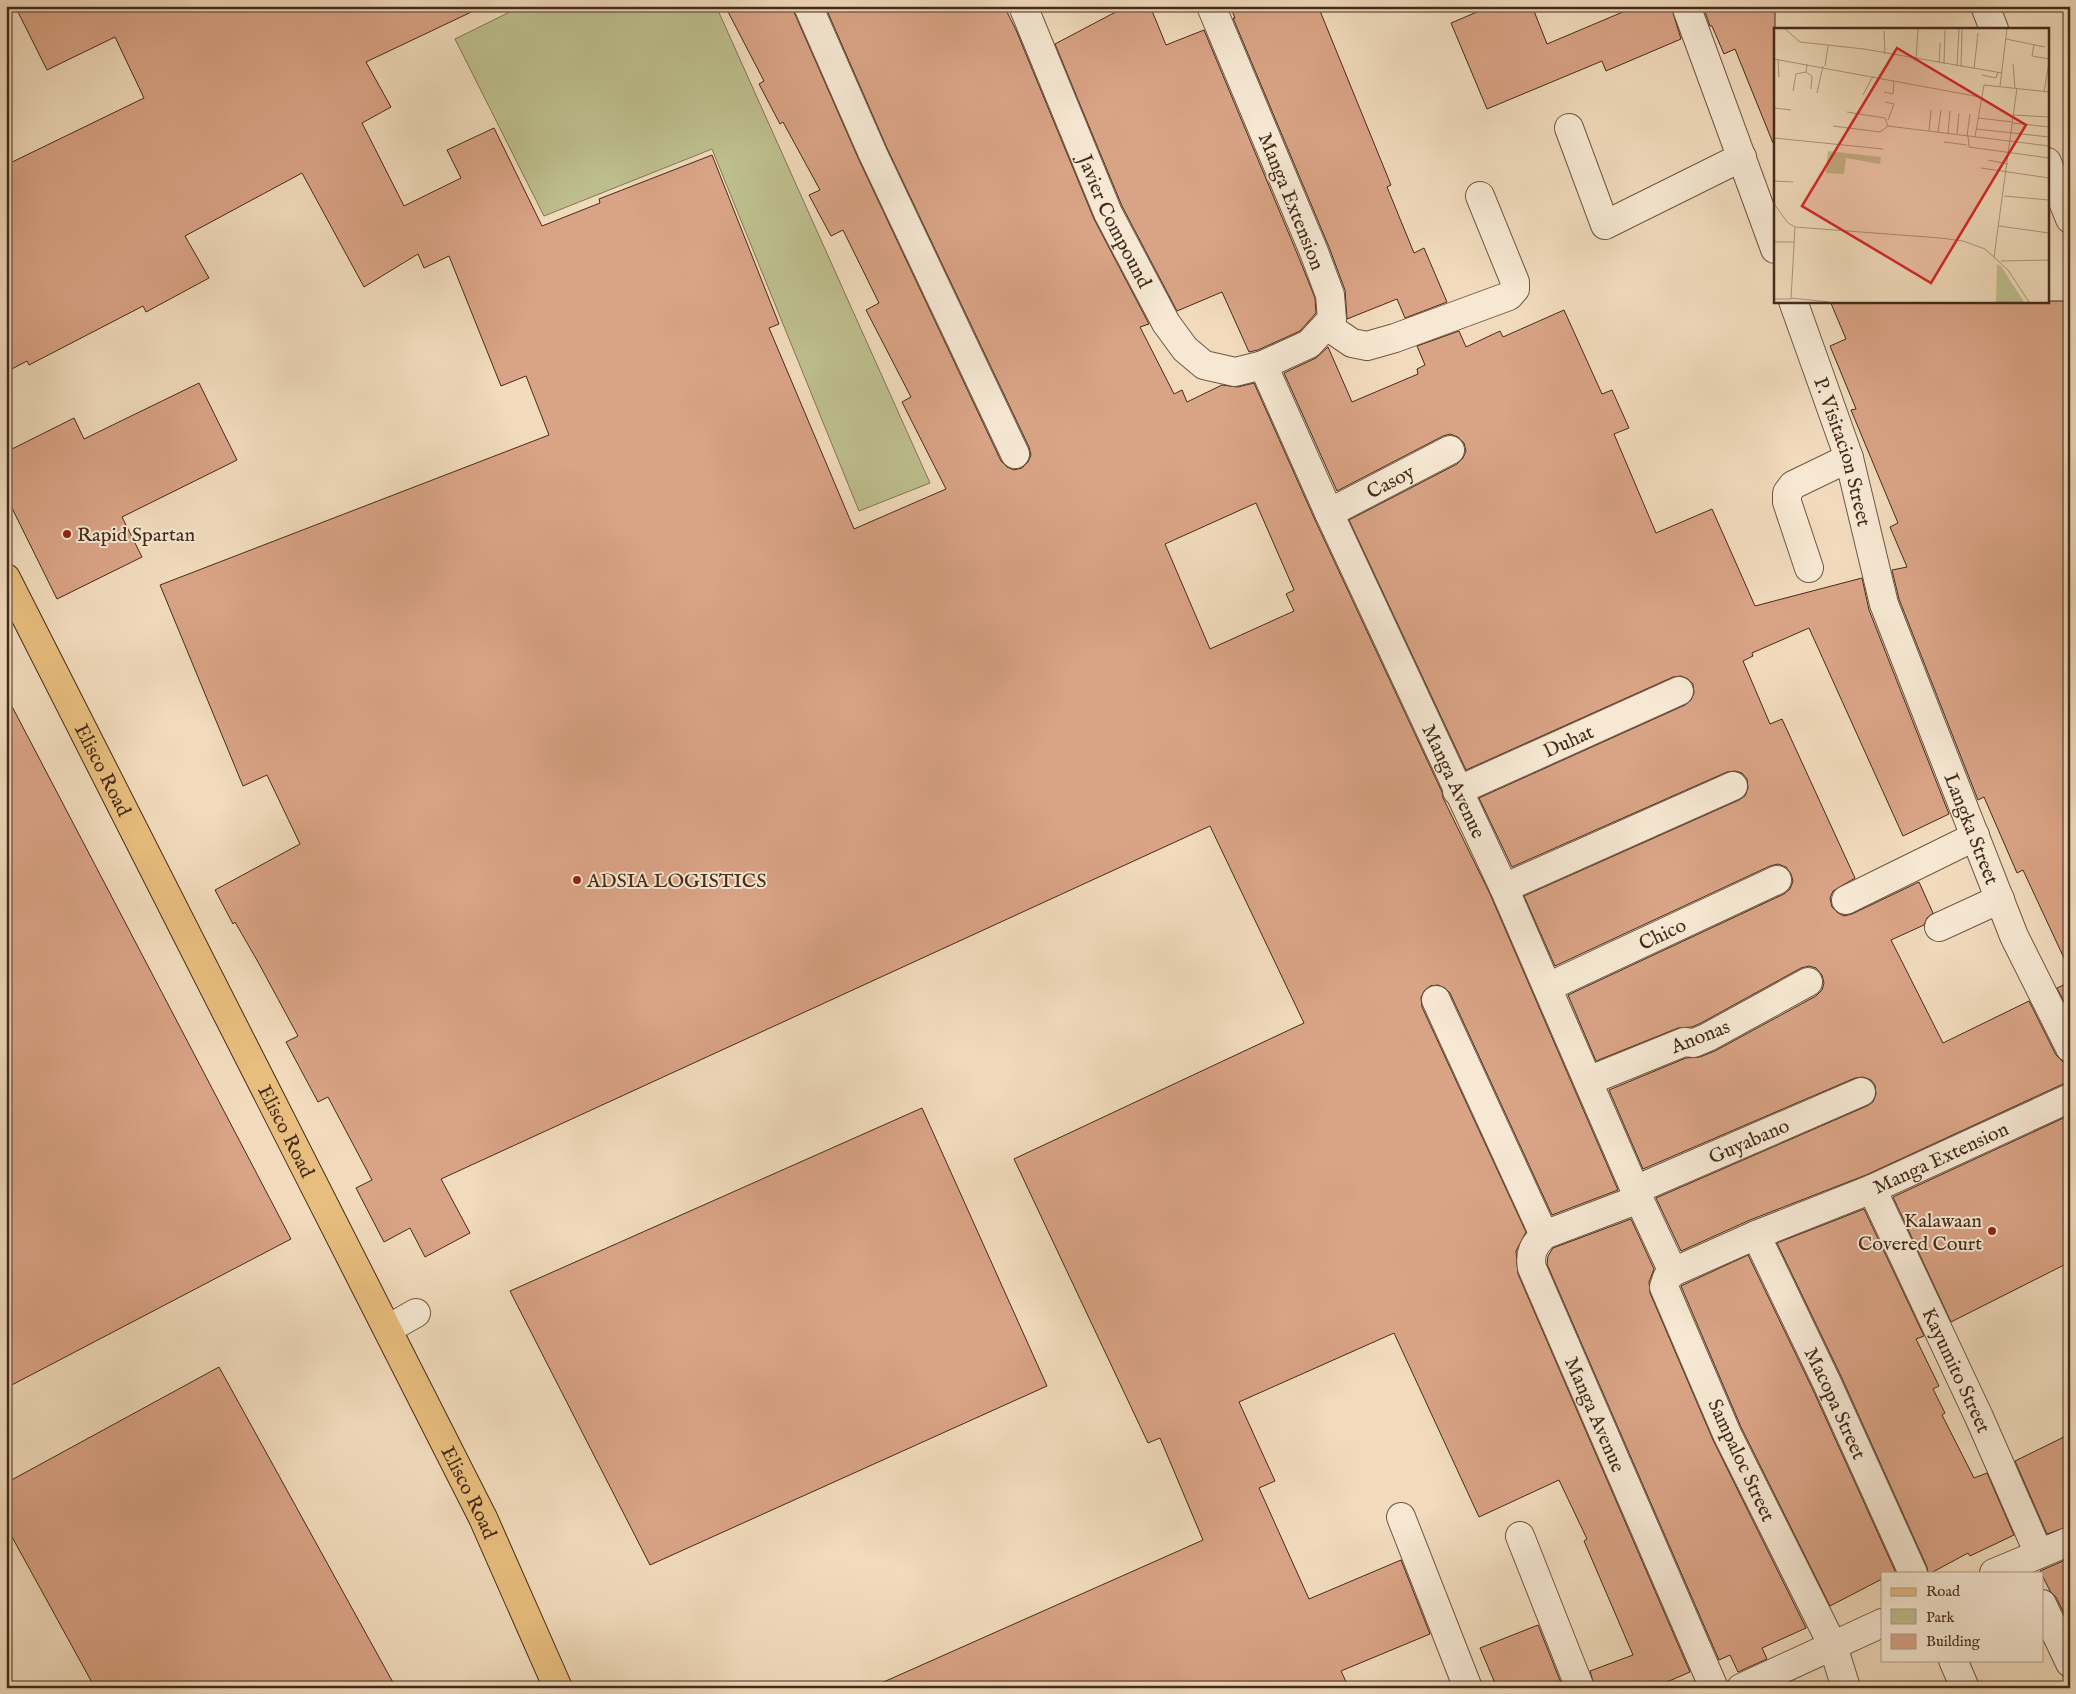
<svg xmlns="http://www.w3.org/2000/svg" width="2076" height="1694" font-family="'IM FELL English',serif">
  <rect width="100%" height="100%" fill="#f1dbbc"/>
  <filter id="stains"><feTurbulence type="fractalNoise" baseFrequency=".004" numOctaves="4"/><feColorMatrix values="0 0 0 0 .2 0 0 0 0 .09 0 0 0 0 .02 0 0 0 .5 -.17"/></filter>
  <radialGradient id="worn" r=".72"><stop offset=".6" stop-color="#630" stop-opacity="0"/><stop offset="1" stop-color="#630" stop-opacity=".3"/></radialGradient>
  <path fill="#bebf8e" stroke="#827554" d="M 522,6 L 716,6 L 930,483 L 859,511 L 712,149 L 544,216 L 455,39 Z"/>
  <path fill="#d9a385" stroke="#452b1a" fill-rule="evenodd" d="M 15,6 L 484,6 L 366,62 L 391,107 L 362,123 L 404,206 L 461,178 L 447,150 L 494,128 L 542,226 L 600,203 L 599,199 L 712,155 L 779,324 L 769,328 L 854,529 L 946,489 L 902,402 L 911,397 L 866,310 L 879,303 L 843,230 L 831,236 L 809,195 L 820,190 L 783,122 L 780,124 L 759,84 L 764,81 L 725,6 L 793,6 L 794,12 L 859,160 L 1001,461 L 1007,467 L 1014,470 L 1022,468 L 1028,462 L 1031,455 L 1029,447 L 887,148 L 825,6 L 1004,6 L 1016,30 L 1094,219 L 1149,324 L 1140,327 L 1174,394 L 1182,390 L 1187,402 L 1222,385 L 1238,387 L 1254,383 L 1315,520 L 1442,792 L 1443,798 L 1490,894 L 1618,1190 L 1552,1215 L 1450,993 L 1445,988 L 1438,985 L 1430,986 L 1424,991 L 1421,998 L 1422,1007 L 1526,1232 L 1516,1251 L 1518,1274 L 1690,1672 L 1653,1688 L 1595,1688 L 1590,1671 L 1633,1655 L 1584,1541 L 1587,1539 L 1559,1480 L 1479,1517 L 1394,1333 L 1239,1402 L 1275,1481 L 1259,1488 L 1309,1599 L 1401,1560 L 1430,1634 L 1341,1671 L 1349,1688 L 870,1688 L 1203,1540 L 1160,1438 L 1148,1443 L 1014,1159 L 1304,1023 L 1210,826 L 441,1179 L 470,1233 L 425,1257 L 410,1228 L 384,1242 L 356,1188 L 372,1180 L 328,1097 L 318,1102 L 286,1042 L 298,1036 L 258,962 L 235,922 L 233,924 L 215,890 L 300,844 L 267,775 L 243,786 L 160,585 L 549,435 L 526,376 L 501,386 L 449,256 L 424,268 L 418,254 L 364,287 L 302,173 L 185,236 L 209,278 L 146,312 L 143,306 L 29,365 L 27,361 L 6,372 L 6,165 L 144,98 L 115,37 L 47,70 ZM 1256,503 L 1294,590 L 1286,594 L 1294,611 L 1210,649 L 1165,544 Z
    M 1127,6 L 1150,6 L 1166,45 L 1204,30 L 1299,258 L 1315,298 L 1316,313 L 1300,331 L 1258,350 L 1249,352 L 1222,292 L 1177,311 L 1122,206 L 1055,44 Z
    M 1230,6 L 1318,6 L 1391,185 L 1387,187 L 1414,253 L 1424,248 L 1447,302 L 1405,318 L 1397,299 L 1347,319 L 1345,290 L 1329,247 L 1233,18 L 1235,18 Z
    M 1491,6 L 1532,6 L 1547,44 L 1637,6 L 1671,6 L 1681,39 L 1606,71 L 1602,61 L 1487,109 L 1451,23 Z
    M 1703,6 L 1775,6 L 1775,143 L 1773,143 L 1735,49 L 1724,54 L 1712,26 L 1710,26 Z
    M 1830,301 L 2070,301 L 2070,971 L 2023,870 L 2017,873 L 1984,797 L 1978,800 L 1899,599 L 1892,570 L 1907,567 L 1890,527 L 1898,523 L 1851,410 L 1856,409 L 1830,346 L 1846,339 Z
    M 1564,310 L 1602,394 L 1612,390 L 1629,428 L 1614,434 L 1656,533 L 1712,509 L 1755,606 L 1862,578 L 1869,610 L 1949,814 L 1903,836 L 1809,628 L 1752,653 L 1753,656 L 1743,661 L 1770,724 L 1782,719 L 1855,878 L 1833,891 L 1830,898 L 1832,907 L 1838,913 L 1844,916 L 1852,914 L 1919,882 L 1933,913 L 1927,918 L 1924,925 L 1891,940 L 1943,1043 L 2029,1001 L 2056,1055 L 2062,1061 L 2070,1064 L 2070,1083 L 2063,1084 L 1866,1175 L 1750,1220 L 1681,1251 L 1656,1198 L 1867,1106 L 1873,1102 L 1876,1094 L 1875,1085 L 1871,1080 L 1863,1077 L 1855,1078 L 1643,1169 L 1609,1090 L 1686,1058 L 1700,1057 L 1715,1051 L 1816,996 L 1822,990 L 1824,983 L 1822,975 L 1816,968 L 1809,966 L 1801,968 L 1701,1023 L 1692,1027 L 1678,1028 L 1596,1061 L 1568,995 L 1784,894 L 1790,889 L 1793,881 L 1791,874 L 1786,867 L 1778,864 L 1770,866 L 1555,966 L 1524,896 L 1739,800 L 1745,796 L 1748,788 L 1747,779 L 1742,773 L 1735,771 L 1727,772 L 1512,867 L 1479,798 L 1685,705 L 1691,700 L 1694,693 L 1693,684 L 1688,679 L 1681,676 L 1673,677 L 1466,770 L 1349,520 L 1457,464 L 1463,458 L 1466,451 L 1464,443 L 1458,437 L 1450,434 L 1443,436 L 1337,491 L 1284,373 L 1316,358 L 1328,347 L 1352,402 L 1418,374 L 1417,369 L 1425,365 L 1417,346 L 1459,331 L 1466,347 L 1500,331 L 1503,337 Z
    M 199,383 L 237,460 L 122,517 L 142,557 L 57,599 L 6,496 L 6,452 L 74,418 L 84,439 Z
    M 6,695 L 291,1239 L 6,1388 Z
    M 2070,982 L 2070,1013 L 2057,988 Z
    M 922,1108 L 1047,1386 L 650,1565 L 510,1291 Z
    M 2070,1115 L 2070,1262 L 1951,1322 L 1893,1197 Z
    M 1864,1209 L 1924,1336 L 1916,1339 L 1939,1386 L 1933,1389 L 1945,1413 L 1942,1415 L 1974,1478 L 1987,1473 L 2014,1535 L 1970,1556 L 1968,1553 L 1931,1573 L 1928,1573 L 1927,1567 L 1841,1376 L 1777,1243 Z
    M 1631,1219 L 1654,1269 L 1649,1282 L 1650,1293 L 1713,1440 L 1806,1628 L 1762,1648 L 1767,1659 L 1738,1672 L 1730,1655 L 1719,1660 L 1547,1264 L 1548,1256 L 1553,1248 Z
    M 1748,1255 L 1813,1390 L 1896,1573 L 1882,1573 L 1882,1579 L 1830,1606 L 1741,1427 L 1681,1286 Z
    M 219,1367 L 396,1688 L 95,1688 L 6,1526 L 6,1483 Z
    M 2070,1434 L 2070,1526 L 2047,1534 L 2015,1461 Z
    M 2070,1558 L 2070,1626 L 2056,1597 L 2050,1591 L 2040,1571 Z
    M 1538,1625 L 1563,1688 L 1497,1688 L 1480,1648 Z"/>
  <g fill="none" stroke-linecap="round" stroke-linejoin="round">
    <defs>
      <g id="minor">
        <path d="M 808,6 L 873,154 L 1015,454"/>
        <path id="s1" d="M 1023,6 L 1108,213 L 1166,323 L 1185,349 L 1204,365 L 1235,372 L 1263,365 L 1309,344 L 1332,319 L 1330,295 L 1314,252 L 1211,6"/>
        <path d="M 1686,6 L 1775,249"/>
        <path d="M 1985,6 L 1994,29"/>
        <path d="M 1569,128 L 1605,225 L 1742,157"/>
        <path d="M 2047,162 L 2070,219"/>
        <path id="s2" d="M 1793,301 L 1849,458 L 1884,604 L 2014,936 L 2070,1048"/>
        <path d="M 1327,326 L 1352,343 L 1367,346 L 1395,338 L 1509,296 L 1515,289 L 1515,282 L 1480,196"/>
        <path id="s3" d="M 1263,365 L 1329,513 L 1504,888 L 1639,1199 L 1673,1272"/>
        <path id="s4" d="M 1329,513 L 1450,450"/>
        <path d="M 1809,568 L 1787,502 L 1787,493 L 1793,485 L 1849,458"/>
        <path id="s5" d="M 1457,791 L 1679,691"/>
        <path d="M 1504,888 L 1733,786"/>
        <path d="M 1846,900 L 1966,841 L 1975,835"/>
        <path d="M 1939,927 L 2000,899"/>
        <path id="s6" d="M 1548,987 L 1777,880"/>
        <path d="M 1436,1000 L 1544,1235"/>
        <path d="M 1588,1081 L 1684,1042 L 1694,1043 L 1708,1037 L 1808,982"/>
        <path id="s7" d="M 1872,1189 L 1979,1417 L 2039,1554"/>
        <path id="s8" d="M 1635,1190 L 1861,1092"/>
        <path id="s9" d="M 1639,1199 L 1544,1235 C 1534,1245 1529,1253 1532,1268 L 1714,1688"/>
        <path id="s10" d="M 1756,1235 L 1827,1383 L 1913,1573"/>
        <path d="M 388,1329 L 416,1313"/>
        <path d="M 1401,1517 L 1468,1688"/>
        <path d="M 1520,1536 L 1580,1688"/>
        <path d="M 1994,1573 L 2070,1541"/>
        <path d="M 2042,1604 L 2070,1663"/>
        <path d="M 1953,1660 L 1965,1688"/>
        <path d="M 1741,1688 L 1882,1623"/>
        <path id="s11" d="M 1846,1688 L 1833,1646 L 1727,1434 L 1664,1287 L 1667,1278 L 1673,1272 L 1756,1235 L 1872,1189 L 2070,1098"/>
      </g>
      <g id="major">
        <path id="s12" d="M 6,578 L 483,1518 L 558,1688"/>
      </g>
    </defs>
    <use href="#minor" stroke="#705742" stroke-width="30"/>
    <use href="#major" stroke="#452b1a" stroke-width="30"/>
    <use href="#minor" stroke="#f6e8d3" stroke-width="28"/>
    <use href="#major" stroke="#e8be7e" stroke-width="28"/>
  </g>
  <g fill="#8f2418" stroke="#f6e8d3" stroke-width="2">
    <circle cx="67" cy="534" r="5"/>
    <circle cx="577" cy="880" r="5"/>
    <circle cx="1992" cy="1231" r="5"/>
  </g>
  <g text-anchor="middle" stroke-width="4" stroke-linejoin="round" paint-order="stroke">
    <g font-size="20" fill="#452b1a" stroke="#f6e8d3">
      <text transform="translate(1292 201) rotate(68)" y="7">Manga Extension</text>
      <text dy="7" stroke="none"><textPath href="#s1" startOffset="234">Javier Compound</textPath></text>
      <text dy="7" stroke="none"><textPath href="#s2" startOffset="159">P. Visitacion Street</textPath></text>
      <text dy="7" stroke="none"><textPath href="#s4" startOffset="69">Casoy</textPath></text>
      <text dy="7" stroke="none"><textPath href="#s5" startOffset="122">Duhat</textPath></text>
      <text dy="7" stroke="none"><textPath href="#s12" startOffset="215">Elisco Road</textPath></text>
      <text dy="7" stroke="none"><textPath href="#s3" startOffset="458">Manga Avenue</textPath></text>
      <text dy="7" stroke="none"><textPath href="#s2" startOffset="558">Langka Street</textPath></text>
      <text dy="7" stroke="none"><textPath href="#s6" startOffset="126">Chico</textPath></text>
      <text transform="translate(1700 1036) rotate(-21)" y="7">Anonas</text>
      <text dy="7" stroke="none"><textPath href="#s12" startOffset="620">Elisco Road</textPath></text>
      <text dy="7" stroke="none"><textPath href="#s8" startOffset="124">Guyabano</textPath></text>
      <text dy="7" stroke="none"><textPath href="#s11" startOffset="750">Manga Extension</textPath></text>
      <text dy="7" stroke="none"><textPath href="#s7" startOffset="200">Kayumito Street</textPath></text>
      <text dy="7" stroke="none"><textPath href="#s10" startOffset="186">Macopa Street</textPath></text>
      <text dy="7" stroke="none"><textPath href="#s9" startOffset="298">Manga Avenue</textPath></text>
      <text transform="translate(1742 1460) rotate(65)" y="7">Sampaloc Street</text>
      <text dy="7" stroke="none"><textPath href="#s12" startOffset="1025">Elisco Road</textPath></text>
    </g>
    <g font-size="20" fill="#452b1a" stroke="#f6e8d3" text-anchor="start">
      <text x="77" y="541">Rapid Spartan</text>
      <text x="587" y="887">ADSIA LOGISTICS</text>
      <text x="1982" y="1227" text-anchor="end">Kalawaan<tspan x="1982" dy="23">Covered Court</tspan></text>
    </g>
  </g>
  <g transform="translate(1774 28)">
    <rect width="275" height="275" fill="#f1dbbc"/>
    <path d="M 54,123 L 107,129 L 106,136 L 72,130 L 70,146 L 52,145 ZM 223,236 L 227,238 L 250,274 L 222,274 Z" fill="#bebf8e"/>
    <path fill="none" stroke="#ac957b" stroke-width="1" d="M 11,1 L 26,14 L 90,21 L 228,45M 110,3 L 111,26M 232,11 L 271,19M 260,16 L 258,28 L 275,31M 0,31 L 206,69M 4,31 L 5,49M 142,31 L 144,1M 165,35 L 166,15M 170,36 L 171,2M 239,36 L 241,60M 51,38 L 54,18M 183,38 L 185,1M 187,39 L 188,2M 200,41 L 204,5M 32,44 L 38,48 L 37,61M 208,47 L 222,50 L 224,44M 226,58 L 233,1M 19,63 L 22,46 L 32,44 L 33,36M 110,64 L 119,66 L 120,53M 270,64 L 274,40M 43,65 L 49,38M 89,67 L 99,48M 111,74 L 120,76 L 114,92M 0,80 L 17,82M 73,84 L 111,90 L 114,98M 240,87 L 275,89M 204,90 L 239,94M 239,95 L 275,99M 59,98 L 106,104 L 114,98M 114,98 L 275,118M 202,101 L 275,109M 155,103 L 157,82M 164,104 L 167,82M 174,105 L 176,83M 183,106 L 185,85M 193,108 L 196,86M 194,108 L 195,119 L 275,130M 201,109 L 210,57 L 275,64M 0,110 L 109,121M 170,114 L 193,117M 214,132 L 234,136M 207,140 L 275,150M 0,153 L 19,154M 230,168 L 275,172M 0,176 L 14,195 L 21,199 L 166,210 L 189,213 L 211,221 L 234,242 L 255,274M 225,198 L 275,205M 0,214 L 20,214M 220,229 L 243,60M 227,233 L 275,232M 17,270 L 55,274M 0,271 L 17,271 L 21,199"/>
    <path fill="#d62828" fill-opacity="0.15" stroke="#d62828" stroke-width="2.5" d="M 123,20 L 252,97 L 157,255 L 28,178 Z"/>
    <rect width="275" height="275" fill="none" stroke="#452b1a" stroke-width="2.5"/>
  </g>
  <rect width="2076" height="1694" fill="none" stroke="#f1dbbc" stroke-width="25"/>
  <rect x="8" y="8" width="2061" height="1679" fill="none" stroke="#452b1a" stroke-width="2.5"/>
  <rect x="12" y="12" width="2051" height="1669" fill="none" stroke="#452b1a"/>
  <rect x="1881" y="1572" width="162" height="90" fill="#f6e8d3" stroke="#af9c89"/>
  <rect x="1891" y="1588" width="25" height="8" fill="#e8be7e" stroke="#af9c89"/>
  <text x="1926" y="1596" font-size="15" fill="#452b1a">Road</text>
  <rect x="1891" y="1609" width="25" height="15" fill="#bebf8e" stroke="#af9c89"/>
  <text x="1926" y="1622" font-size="15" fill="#452b1a">Park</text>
  <rect x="1891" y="1634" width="25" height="15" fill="#d9a385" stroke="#af9c89"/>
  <text x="1926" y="1646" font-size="15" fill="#452b1a">Building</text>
  <rect width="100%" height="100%" filter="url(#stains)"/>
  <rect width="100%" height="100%" fill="url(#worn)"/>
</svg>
